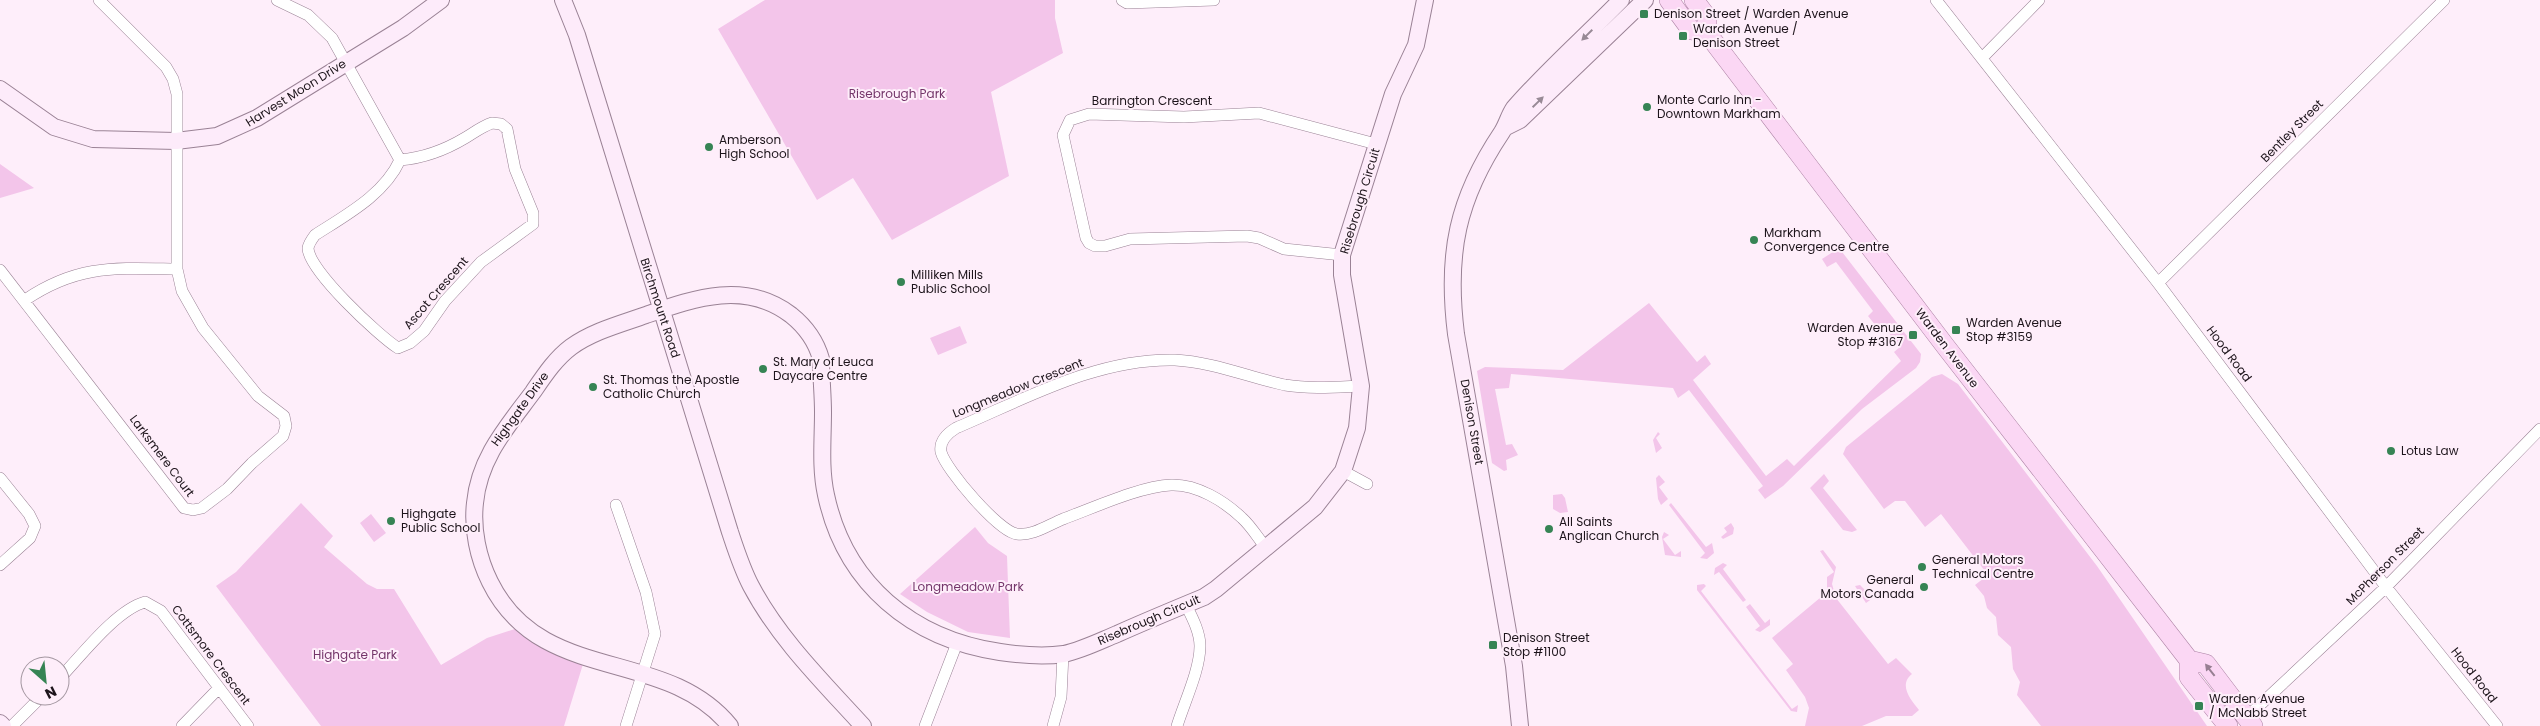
<svg xmlns="http://www.w3.org/2000/svg" width="2540" height="726" font-family="Poppins,sans-serif">
  <rect width="100%" height="100%" fill="#feeefa"/>
  <path fill="#f3c5ea" d="M 765,0 L 1055,0 L 1055,18 L 1063,53 L 991,92 L 1009,176 L 892,240 L 853,178 L 817,200 L 718,29 Z
    M 0,164 L 34,188 L 0,198 Z
    M 1839,248 L 1921,354 L 1920,362 L 1916,368 L 1862,409 L 1783,486 L 1765,499 L 1758,490 L 1763,486 L 1689,390 L 1678,398 L 1673,388 L 1511,374 L 1509,388 L 1495,389 L 1506,445 L 1512,444 L 1518,455 L 1506,460 L 1507,470 L 1504,471 L 1492,463 L 1477,371 L 1485,367 L 1563,370 L 1649,303 L 1697,362 L 1705,355 L 1711,364 L 1693,380 L 1766,476 L 1787,459 L 1794,466 L 1901,361 L 1894,352 L 1900,347 L 1885,328 L 1880,331 L 1868,316 L 1873,311 L 1836,262 L 1827,267 L 1822,259 Z
    M 960,326 L 967,343 L 938,355 L 930,338 Z
    M 1942,374 L 1958,384 L 2097,566 L 2207,726 L 2041,726 L 2017,695 L 2020,682 L 2013,669 L 2011,647 L 1998,635 L 1996,617 L 1987,608 L 1984,596 L 1975,585 L 1988,575 L 1941,514 L 1925,527 L 1905,501 L 1895,501 L 1884,509 L 1843,454 L 1846,447 L 1932,377 Z
    M 1658,432 L 1660,434 L 1656,438 L 1662,448 L 1656,453 L 1653,440 Z
    M 1824,474 L 1829,481 L 1823,488 L 1857,530 L 1852,532 L 1843,530 L 1810,488 Z
    M 1659,475 L 1665,482 L 1659,487 L 1668,499 L 1661,505 L 1658,499 L 1656,478 Z
    M 1562,494 L 1565,498 L 1568,512 L 1560,513 L 1553,509 L 1553,495 Z
    M 301,503 L 333,536 L 324,547 L 367,584 L 377,589 L 394,589 L 441,665 L 487,638 L 518,628 L 550,651 L 583,664 L 564,726 L 321,726 L 216,586 L 236,572 Z
    M 1671,503 L 1706,547 L 1712,543 L 1714,553 L 1707,559 L 1700,558 L 1705,553 L 1669,505 Z
    M 371,514 L 386,533 L 374,542 L 360,523 Z
    M 1731,523 L 1734,528 L 1733,534 L 1723,539 L 1721,537 L 1727,532 L 1724,528 Z
    M 975,527 L 988,543 L 1007,556 L 1010,638 L 968,632 L 927,612 L 900,594 Z
    M 1664,532 L 1669,535 L 1663,539 L 1675,555 L 1681,551 L 1681,557 L 1665,555 L 1662,537 Z
    M 1823,550 L 1836,567 L 1832,584 L 1836,598 L 1888,664 L 1896,658 L 1912,674 C 1898,685 1911,700 1919,710 L 1912,716 L 1886,716 L 1862,726 L 1805,726 L 1809,708 L 1805,697 L 1786,670 L 1793,664 L 1772,638 L 1827,592 L 1827,577 L 1834,572 L 1820,551 Z
    M 1723,563 L 1727,565 L 1723,569 L 1746,600 L 1743,602 L 1719,572 L 1714,575 L 1715,568 Z
    M 1704,584 L 1706,586 L 1701,591 L 1792,709 L 1798,705 L 1797,712 L 1791,711 L 1697,590 L 1697,585 Z
    M 1860,585 L 1873,598 L 1866,603 L 1855,586 Z
    M 1750,604 L 1765,623 L 1770,619 L 1770,625 L 1760,632 L 1755,630 L 1760,626 L 1746,607 Z"/>
  <g fill="none" stroke-linecap="round" stroke-linejoin="round">
    <defs>
      <path id="street" d="M 277,0 L 308,15 L 332,38 L 400,160
        M 1122,0 L 1127,3 L 1214,0
        M 1936,0 L 2158,283 L 2386,587 L 2497,726
        M 1982,58 L 2039,0
        M 492,123 L 501,124 L 507,129 L 515,169 L 533,213 L 533,224 L 481,262 L 445,301 L 424,331 L 410,343 L 398,348 C 379,336 308,270 308,248 C 309,243 312,239 315,235 C 346,215 384,195 400,160 C 423,158 445,150 465,138 C 475,132 481,127 492,123 Z
        M 1342,255 L 1284,249 L 1259,238 L 1247,236 L 1130,239 L 1105,246 L 1095,246 L 1089,243 L 1086,238 L 1063,135 L 1070,120 L 1089,114 L 1184,117 L 1259,113 L 1376,144
        M 0,270 L 184,508 L 193,510 L 202,508 L 227,489 L 252,463 L 283,436 L 286,426 L 284,416 L 258,396 L 203,328 L 182,291 L 177,269 L 177,94 L 173,79 L 166,67 L 99,0
        M 2158,283 L 2444,0
        M 25,300 C 78,264 117,268 177,269
        M 1343,471 L 1367,484
        M 0,478 L 29,514 L 35,526 L 30,538 L 0,565
        M 616,505 L 646,592 L 655,634 L 626,726
        M 1266,548 C 1258,538 1251,526 1242,518 C 1224,501 1197,484 1171,485 C 1141,486 1093,508 1063,519 C 1048,525 1033,536 1017,534 C 999,532 946,470 941,452 C 939,441 948,433 956,428 C 1025,399 1097,358 1175,360 C 1213,362 1248,377 1285,385 C 1310,389 1336,387 1361,386
        M 60,678 C 81,656 116,610 145,602 L 161,611 L 248,726
        M 2246,718 L 2386,587 L 2540,429
        M 12,726 L 42,696
        M 182,726 L 218,689
        M 925,726 L 957,643
        M 1053,726 L 1061,697 L 1063,654
        M 1177,726 C 1184,703 1200,670 1200,646 C 1200,632 1192,617 1186,605"/>
      <path id="secondary" d="M 563,0 L 577,35 L 730,532 C 736,550 742,569 751,586 C 779,639 823,682 863,726
        M 0,89 L 54,127 L 93,139 L 176,141 L 217,136 L 257,118 L 403,28 L 441,0
        M 1504,128 L 1520,120 L 1645,0
        M 0,723 L 3,726
        M 730,726 C 665,646 541,686 490,582 C 478,558 472,529 475,503 C 479,458 507,427 533,392 C 544,376 555,359 571,347 C 593,331 621,324 646,315 C 695,298 745,280 791,315 C 806,327 816,341 821,359 C 821,377 823,395 823,412 C 823,440 820,468 826,495 C 845,584 912,639 1000,652 C 1020,655 1043,657 1064,654 C 1082,650 1100,641 1117,634 C 1146,621 1175,609 1204,597 L 1216,589 L 1315,507 L 1343,471 L 1357,428 L 1361,386 L 1342,275 L 1342,255 L 1393,94 L 1416,45 L 1425,0
        M 1520,726 L 1514,666 L 1456,334 C 1446,254 1457,199 1502,132 C 1507,124 1509,115 1514,108 C 1547,70 1586,36 1621,0"/>
      <path id="primary" d="M 1669,0 L 1691,30 L 1707,33
        M 1694,0 L 1707,17 L 1707,33 L 1946,347 L 2189,660 L 2189,677 L 2228,726
        M 2189,660 L 2206,664 L 2253,726"/>
    </defs>
    <use href="#street" stroke="#9a8295" stroke-width="12"/>
    <use href="#secondary" stroke="#9a8295" stroke-width="18"/>
    <use href="#primary" stroke="#ac82a4" stroke-width="20"/>
    <use href="#street" stroke="#fff" stroke-width="11"/>
    <use href="#secondary" stroke="#fdebfa" stroke-width="16"/>
    <use href="#primary" stroke="#fbd7f4" stroke-width="19"/>
  </g>
  <defs><path id="oneway-solid" d="M-6-.8H1V-3.2L6.5 0L1 3.2V.8H-6Z" transform="scale(1.25)"/></defs>
  <g fill="#988a96">
    <use href="#oneway-solid" transform="translate(1587 35) rotate(135)"/>
    <use href="#oneway-solid" transform="translate(1538 102) rotate(-44)"/>
  </g>
  <use fill="#977f92" href="#oneway-solid" transform="translate(2210 670) rotate(-128)"/>
  <g fill="#368454" stroke="#feeefa" stroke-width="2">
    <rect x="1639" y="9" width="10" height="10" rx="2.5"/>
    <rect x="1678" y="31" width="10" height="10" rx="2.5"/>
    <circle cx="1647" cy="107" r="5"/>
    <circle cx="709" cy="147" r="5"/>
    <circle cx="1754" cy="240" r="5"/>
    <circle cx="901" cy="282" r="5"/>
    <rect x="1951" y="325" width="10" height="10" rx="2.5"/>
    <rect x="1908" y="330" width="10" height="10" rx="2.5"/>
    <circle cx="763" cy="369" r="5"/>
    <circle cx="593" cy="387" r="5"/>
    <circle cx="2391" cy="451" r="5"/>
    <circle cx="391" cy="521" r="5"/>
    <circle cx="1549" cy="529" r="5"/>
    <circle cx="1922" cy="567" r="5"/>
    <circle cx="1924" cy="587" r="5"/>
    <rect x="1488" y="640" width="10" height="10" rx="2.5"/>
    <rect x="2194" y="701" width="10" height="10" rx="2.5"/>
  </g>
  <g text-anchor="middle" stroke-width="4" stroke-linejoin="round" paint-order="stroke">
    <g font-size="12" fill="#1d141b" stroke="#feeefa" text-anchor="start">
      <text x="1654" y="18">Denison Street / Warden Avenue</text>
      <text x="1693" y="33">Warden Avenue /<tspan x="1693" dy="14">Denison Street</tspan></text>
      <text x="1657" y="104">Monte Carlo Inn -<tspan x="1657" dy="14">Downtown Markham</tspan></text>
      <text x="719" y="144">Amberson<tspan x="719" dy="14">High School</tspan></text>
      <text x="1764" y="237">Markham<tspan x="1764" dy="14">Convergence Centre</tspan></text>
      <text x="911" y="279">Milliken Mills<tspan x="911" dy="14">Public School</tspan></text>
      <text x="1966" y="327">Warden Avenue<tspan x="1966" dy="14">Stop #3159</tspan></text>
      <text x="1903" y="332" text-anchor="end">Warden Avenue<tspan x="1903" dy="14">Stop #3167</tspan></text>
      <text x="773" y="366">St. Mary of Leuca<tspan x="773" dy="14">Daycare Centre</tspan></text>
      <text x="603" y="384">St. Thomas the Apostle<tspan x="603" dy="14">Catholic Church</tspan></text>
      <text x="2401" y="455">Lotus Law</text>
      <text x="401" y="518">Highgate<tspan x="401" dy="14">Public School</tspan></text>
      <text x="1559" y="526">All Saints<tspan x="1559" dy="14">Anglican Church</tspan></text>
      <text x="1932" y="564">General Motors<tspan x="1932" dy="14">Technical Centre</tspan></text>
      <text x="1914" y="584" text-anchor="end">General<tspan x="1914" dy="14">Motors Canada</tspan></text>
      <text x="1503" y="642">Denison Street<tspan x="1503" dy="14">Stop #1100</tspan></text>
      <text x="2209" y="703">Warden Avenue<tspan x="2209" dy="14">/ McNabb Street</tspan></text>
    </g>
    <g font-size="12" fill="#1d141b" stroke="#feeefa">
      <text transform="translate(296 93) rotate(-32)" y="4">Harvest Moon Drive</text>
      <text x="1152" y="105">Barrington Crescent</text>
      <text transform="translate(2292 131) rotate(-45)" y="4">Bentley Street</text>
      <text transform="translate(1360 201) rotate(-73)" y="4">Risebrough Circuit</text>
      <text transform="translate(436 293) rotate(-49)" y="4">Ascot Crescent</text>
      <text transform="translate(660 308) rotate(72)" y="4">Birchmount Road</text>
      <text transform="translate(1947 348) rotate(53)" y="4">Warden Avenue</text>
      <text transform="translate(2229 354) rotate(53)" y="4">Hood Road</text>
      <text transform="translate(1018 388) rotate(-22)" y="4">Longmeadow Crescent</text>
      <text transform="translate(520 409) rotate(-54)" y="4">Highgate Drive</text>
      <text transform="translate(1472 422) rotate(80)" y="4">Denison Street</text>
      <text transform="translate(162 456) rotate(53)" y="4">Larksmere Court</text>
      <text transform="translate(2385 566) rotate(-45)" y="4">McPherson Street</text>
      <text transform="translate(1149 620) rotate(-23)" y="4">Risebrough Circuit</text>
      <text transform="translate(211 655) rotate(53)" y="4">Cottsmore Crescent</text>
      <text transform="translate(2474 675) rotate(52)" y="4">Hood Road</text>
    </g>
    <g font-size="12" fill="#74356a" stroke="#feeefa">
      <text x="897" y="98">Risebrough Park</text>
      <text x="968" y="591">Longmeadow Park</text>
      <text x="355" y="659">Highgate Park</text>
    </g>
  </g>
  <g transform="translate(45 681) rotate(153)"><circle r="24" fill="#feeefa" stroke="#a497a1"/>
  <path d="M0-4L9 19L0 12L-9 19Z" fill="#368454"/>
  <text y="-8" font-size="14" font-weight="bold" text-anchor="middle" fill="#1d141b">N</text>
  </g>
</svg>
